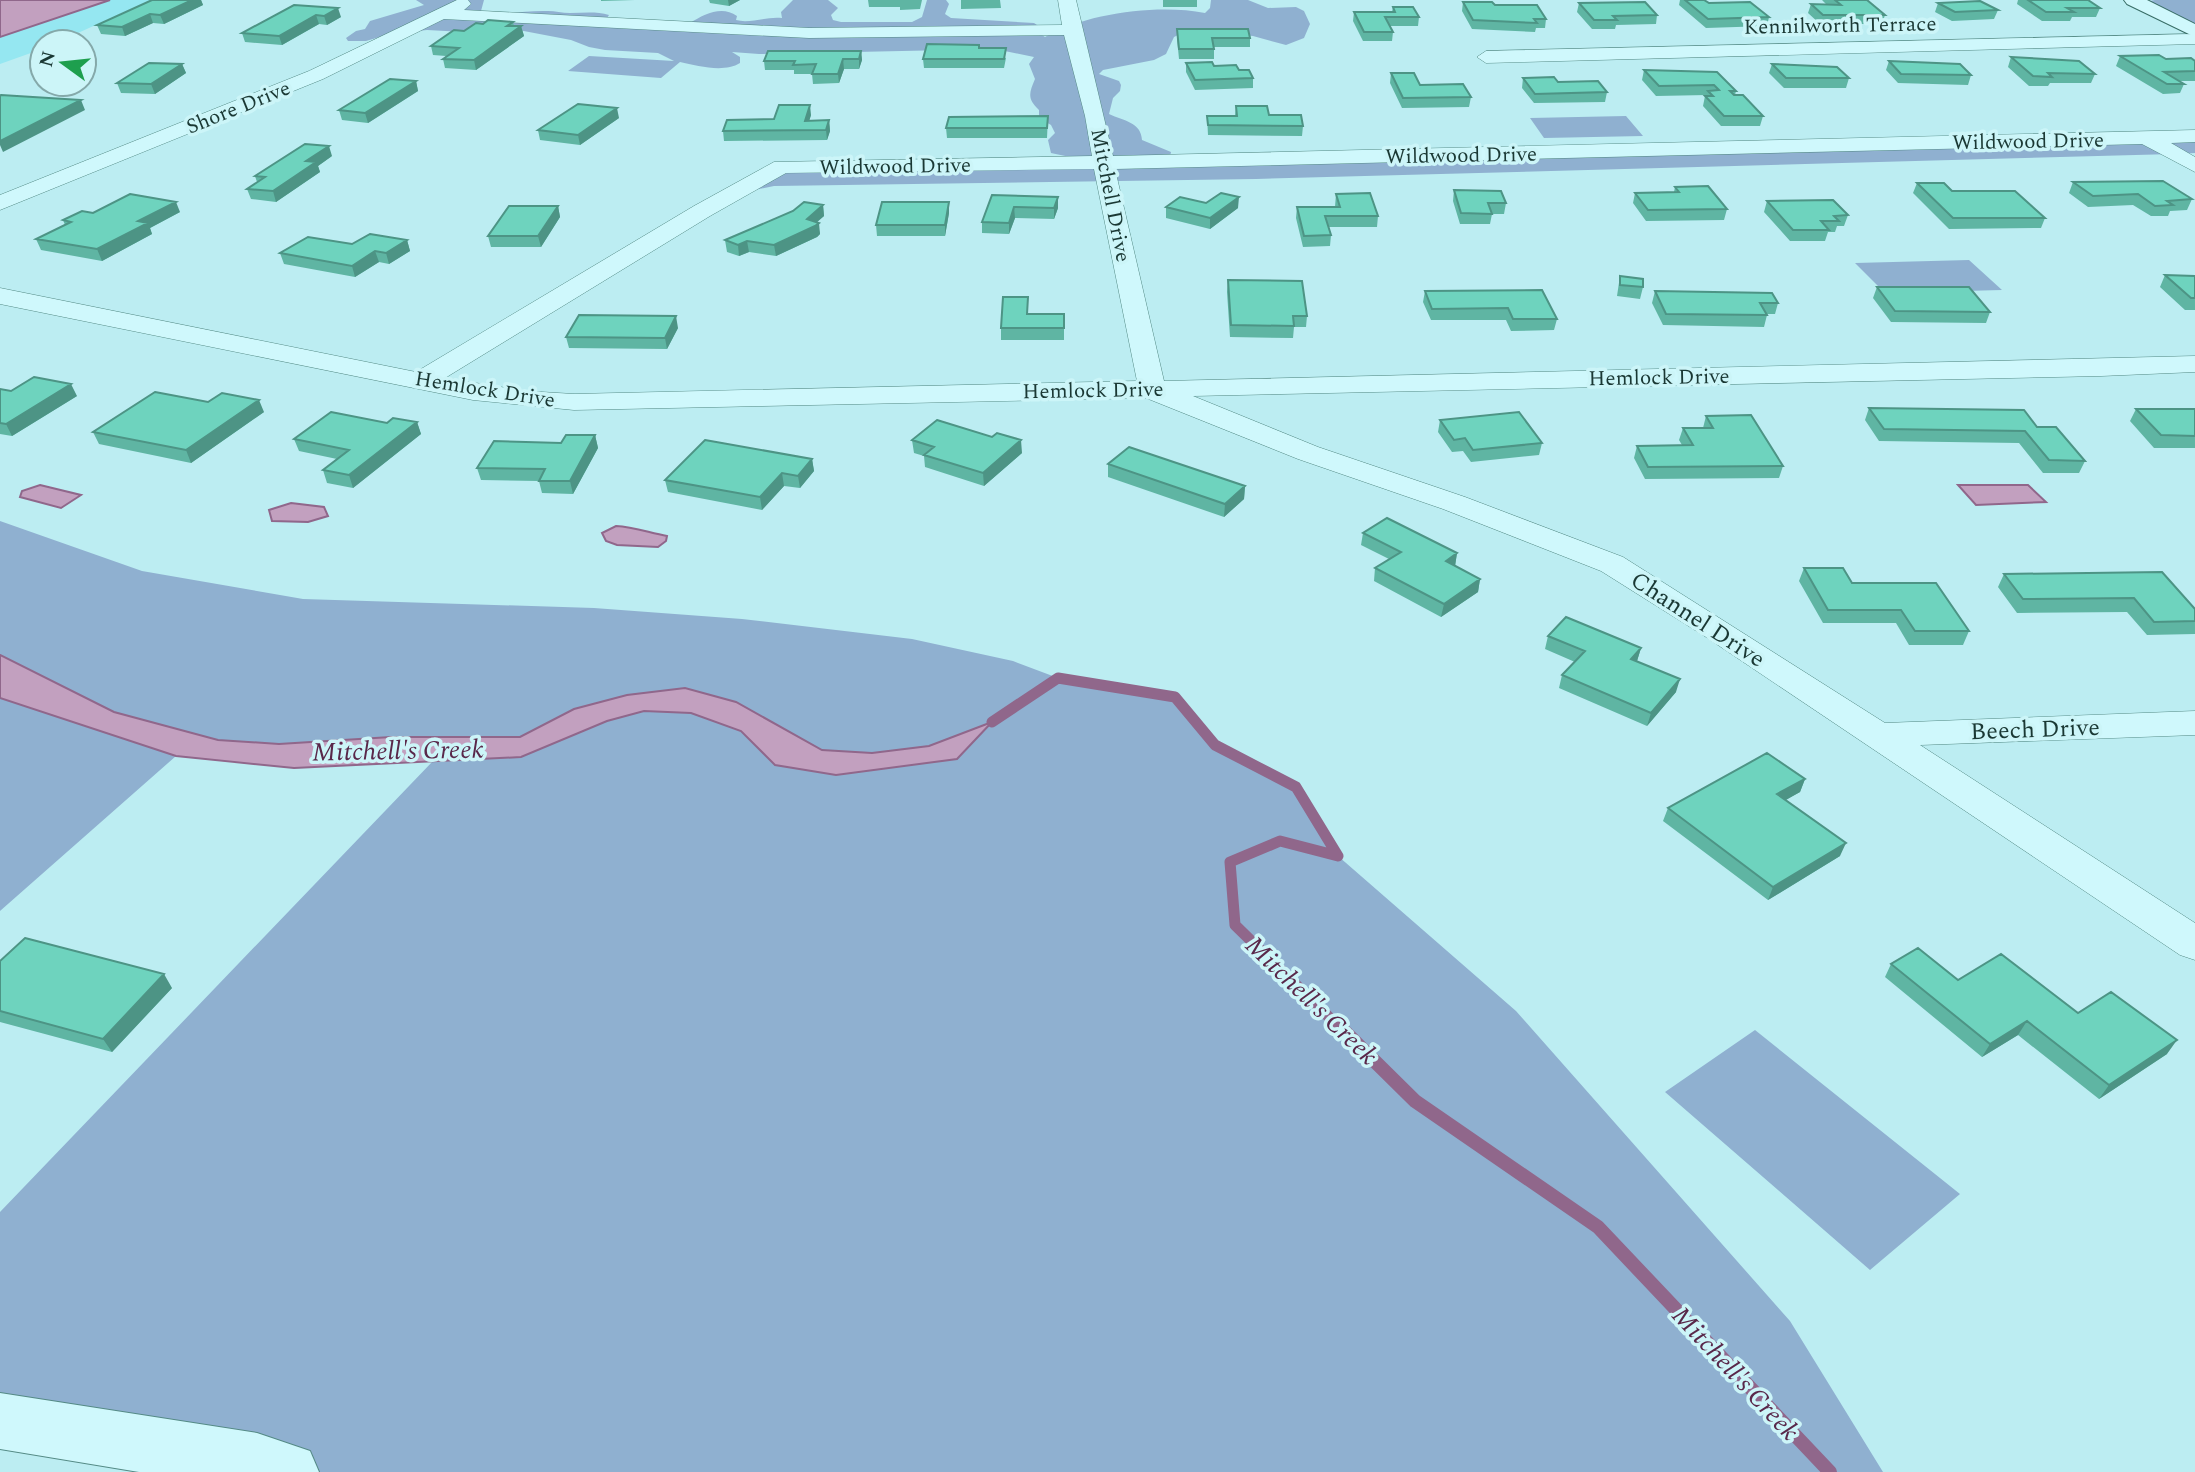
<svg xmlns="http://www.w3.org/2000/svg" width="2195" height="1472" font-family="Spectral,serif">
  <rect width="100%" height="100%" fill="#bcedf2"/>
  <path fill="#8fb0d0" d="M 416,0 L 484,0 L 481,11 C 505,16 526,10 548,11 C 555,11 562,13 570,13 C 583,13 596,11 609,15 L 607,18 L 690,23 C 704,14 722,5 737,16 L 736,20 C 750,24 767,16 782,18 L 781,12 L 793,0 L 828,0 L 838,8 L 831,15 L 833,20 L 841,22 L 912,22 L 922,17 L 927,0 L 946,0 L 949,4 L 945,14 L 951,18 L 1034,23 L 1043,29 L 1042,35 L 1045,37 C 1087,13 1158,4 1205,13 L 1210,8 L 1211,0 L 1248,0 L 1268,8 L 1296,7 L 1304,11 L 1310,24 L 1304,38 L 1286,45 L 1253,36 L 1209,32 L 1180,34 L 1174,37 L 1166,54 L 1154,60 L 1103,70 L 1099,74 L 1119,81 L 1121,85 L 1120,91 L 1113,98 L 1109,114 C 1124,121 1141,122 1142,140 L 1171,152 L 1170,157 L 1070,157 L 1051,153 L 1048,140 L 1055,133 L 1051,125 L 1039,118 L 1039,110 C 1027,99 1029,93 1035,79 L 1029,64 L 1034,57 L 995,49 L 759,54 L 732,52 L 740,57 L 740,63 C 724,73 698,66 680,62 L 661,78 L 568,71 L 589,56 L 674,61 L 658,53 L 605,50 L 589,47 L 571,40 L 508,28 L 464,32 L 427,30 L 390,34 L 366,41 L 348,41 L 346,38 L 356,31 L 365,29 L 370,21 L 424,5 Z
    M 2155,0 L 2195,0 L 2195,31 L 2138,3 Z
    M 1626,116 L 1643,136 L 1544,138 L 1530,118 Z
    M 2195,136 L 2195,153 L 2173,154 L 1256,179 L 774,186 L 735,194 L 782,167 Z
    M 1969,260 L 2002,290 L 1885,293 L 1855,263 Z
    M 0,521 L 142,571 L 303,599 L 594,608 L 742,619 L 912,639 L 1013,661 L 1058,678 L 1175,697 L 1215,745 L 1296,787 L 1338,856 L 1516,1011 L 1790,1321 L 1883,1472 L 289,1472 L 0,1403 L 0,1212 L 433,761 L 521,757 L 607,721 L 644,711 L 691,713 L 741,731 L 775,765 L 957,759 L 991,723 L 929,746 L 872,753 L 822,750 L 736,702 L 574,709 L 520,737 L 391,737 L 279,744 L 218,740 L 114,712 L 0,655 Z
    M 0,698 L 176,756 L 0,911 Z
    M 1755,1030 L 1960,1194 L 1870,1270 L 1665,1092 Z"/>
  <path fill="#95e7f1" d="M 110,0 L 151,0 L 58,42 L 42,42 L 42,49 L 0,64 L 0,37 Z"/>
  <path fill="#c2a0bf" stroke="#90678b" stroke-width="2" d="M 0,0 L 110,0 L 0,37 Z
    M 40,485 L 81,495 L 61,508 L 20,497 L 22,491 Z
    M 1958,485 L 2028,485 L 2046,502 L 1976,505 Z
    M 291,503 L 324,507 L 328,516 L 308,522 L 272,521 L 269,510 Z
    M 616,526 C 634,527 650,533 667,536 L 666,541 L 658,547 L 617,545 L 606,541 L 602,533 Z
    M 0,655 L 114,712 L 218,740 L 279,744 L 391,737 L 520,737 L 574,709 L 627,695 L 685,688 L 736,702 L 822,750 L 872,753 L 929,746 L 992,722 L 957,759 L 836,775 L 775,765 L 741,731 L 691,713 L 644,711 L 607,721 L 521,757 L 294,768 L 176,756 L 0,698 Z"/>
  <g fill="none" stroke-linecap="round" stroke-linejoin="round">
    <path stroke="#90678b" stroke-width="11" d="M 992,722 L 1058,678 L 1175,697 L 1215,745 L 1296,787 L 1338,856 L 1280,841 L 1230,862 L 1235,925 L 1337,1025"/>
    <path stroke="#90678b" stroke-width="14" d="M 1336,1023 L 1415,1101 L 1598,1227 L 1830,1472"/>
    <defs>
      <path id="minor" d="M 457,0 L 468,0 L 471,4 L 464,10 L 809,28 L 1062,25 L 1058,0 L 1076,0 L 1113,156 L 2195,130 L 2195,142 L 2171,143 L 2195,157 L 2195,172 L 2142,144 L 1115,169 L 1164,381 L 2195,356 L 2195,372 L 2101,376 L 1193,396 L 1318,447 L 1465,497 L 1623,557 L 1885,723 L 2195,711 L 2195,735 L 1920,745 L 2195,923 L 2195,960 L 2180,955 L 1706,637 L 1601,571 L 1443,509 L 1298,459 L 1146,398 L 574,410 L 473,400 L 0,304 L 0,288 L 416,372 L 694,206 L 774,162 L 1092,156 L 1085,116 L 1064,35 L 809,38 L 444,19 L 323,79 L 0,210 L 0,195 L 309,71 ZM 1094,169 L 1137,381 L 574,394 L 525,391 L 445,378 L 710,216 L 786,173 Z
        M 2195,34 L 2195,44 L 1486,63 L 1477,57 L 1486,51 Z"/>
      <path id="tertiary" d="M 0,1393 L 257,1433 L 310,1451 L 319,1472 L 139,1472 L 0,1449 Z"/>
      <path id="secondary" d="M 2124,0 L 2147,0 L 2195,24 L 2195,37 L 2127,4 Z"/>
    </defs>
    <use href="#minor" stroke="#548a85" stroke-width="1"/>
    <use href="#tertiary" stroke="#548a85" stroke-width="2"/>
    <use href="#secondary" stroke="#376c65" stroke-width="2"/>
    <use href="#minor" fill="#cff8fc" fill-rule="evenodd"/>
    <use href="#tertiary" fill="#cff8fc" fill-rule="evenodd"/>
    <use href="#secondary" fill="#cff8fc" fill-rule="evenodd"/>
  </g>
  <path fill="#5fb5a3" d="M 152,0 L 201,0 L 203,5 L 164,24 L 153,23 L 125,36 L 101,34 L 97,25 Z
    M 601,0 L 635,0 L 601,1 Z
    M 709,0 L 740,0 L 729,6 L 710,3 Z
    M 868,0 L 922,0 L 920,9 L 900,10 L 900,7 L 869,7 Z
    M 961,0 L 1000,0 L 1001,8 L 961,9 Z
    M 1163,0 L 1197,0 L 1197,7 L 1163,7 Z
    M 1680,0 L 1704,0 L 1709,3 L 1769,17 L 1767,26 L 1706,28 L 1679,5 Z
    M 1822,0 L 1867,0 L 1885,15 L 1882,24 L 1820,24 L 1808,13 L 1811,4 L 1827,5 Z
    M 2018,0 L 2088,0 L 2100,8 L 2096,17 L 2072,17 L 2070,21 L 2042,21 L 2017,4 Z
    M 1463,2 L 1495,5 L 1546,19 L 1545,28 L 1536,28 L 1535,32 L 1472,29 L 1462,11 Z
    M 1579,3 L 1657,15 L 1656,24 L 1616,25 L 1615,29 L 1592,29 L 1577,12 Z
    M 1938,3 L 1998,10 L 1994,19 L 1952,21 L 1935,12 Z
    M 294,5 L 341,17 L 327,25 L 319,24 L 282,45 L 245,42 L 242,33 Z
    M 1393,7 L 1419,17 L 1418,26 L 1390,26 L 1393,32 L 1392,41 L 1363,41 L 1353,21 L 1354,12 L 1392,12 Z
    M 513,22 L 514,26 L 521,26 L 524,36 L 476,70 L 445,68 L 443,59 L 446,56 L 433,55 L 431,46 L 464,31 L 483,24 Z
    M 1177,29 L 1250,38 L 1250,47 L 1214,47 L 1214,59 L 1179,59 L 1177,38 Z
    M 979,45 L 980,48 L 1006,58 L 1004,68 L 924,68 L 923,59 Z
    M 861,51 L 862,60 L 859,69 L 844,69 L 839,83 L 813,84 L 812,74 L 794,74 L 794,70 L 765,70 L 764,61 Z
    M 2120,56 L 2195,61 L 2195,81 L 2179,81 L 2184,84 L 2180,93 L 2163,94 L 2116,66 Z
    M 2011,57 L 2095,74 L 2091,83 L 2050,83 L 2048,86 L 2029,86 L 2008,67 Z
    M 1889,61 L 1971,75 L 1968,85 L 1898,83 L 1886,70 Z
    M 1186,63 L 1214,66 L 1239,70 L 1253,78 L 1253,88 L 1195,90 L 1186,72 Z
    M 182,64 L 186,73 L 155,94 L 121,93 L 117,83 Z
    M 1772,64 L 1849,78 L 1846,88 L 1784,88 L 1769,73 Z
    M 1644,70 L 1736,91 L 1735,95 L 1763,116 L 1760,126 L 1721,126 L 1703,106 L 1705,96 L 1707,95 L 1656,96 L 1642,80 Z
    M 1391,73 L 1420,85 L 1471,97 L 1469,107 L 1402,108 L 1390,83 Z
    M 1523,78 L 1558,82 L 1607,92 L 1605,102 L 1534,103 L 1522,88 Z
    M 416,81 L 418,91 L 368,123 L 342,120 L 339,110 Z
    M 1236,106 L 1269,115 L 1303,126 L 1302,136 L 1208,135 L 1207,116 L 1235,116 Z
    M 811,115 L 809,121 L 829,120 L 830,131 L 827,140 L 724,141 L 723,131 Z
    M 1048,116 L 1047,138 L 947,138 L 946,128 Z
    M 619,118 L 580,145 L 540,140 L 538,130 Z
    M 332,156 L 318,166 L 320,172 L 276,202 L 251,199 L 247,189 L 257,182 L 255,176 Z
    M 2073,182 L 2192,199 L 2187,210 L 2170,211 L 2168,216 L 2151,216 L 2133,205 L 2088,207 L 2069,193 Z
    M 1917,183 L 1952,191 L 2045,218 L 2041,228 L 1949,229 L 1913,193 Z
    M 1675,187 L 1727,209 L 1724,220 L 1646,221 L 1633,203 L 1635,193 L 1674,192 Z
    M 1454,190 L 1506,203 L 1504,214 L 1492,214 L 1490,224 L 1460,224 L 1453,201 Z
    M 1336,194 L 1378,216 L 1377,227 L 1329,227 L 1331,235 L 1330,246 L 1303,247 L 1296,218 L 1297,207 L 1335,207 Z
    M 992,195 L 1058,208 L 1054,219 L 1015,218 L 1009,234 L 982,233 L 982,222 Z
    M 1767,201 L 1848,215 L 1844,226 L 1837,226 L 1835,232 L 1828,232 L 1825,241 L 1790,241 L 1764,212 Z
    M 1206,203 L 1238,208 L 1210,229 L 1166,218 L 1166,207 Z
    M 823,205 L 824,216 L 817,222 L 820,234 L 817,237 L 776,256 L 749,252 L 739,256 L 727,252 L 725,240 Z
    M 558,206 L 560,217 L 541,247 L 491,247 L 488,236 Z
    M 180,212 L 150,228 L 152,234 L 102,261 L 41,250 L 36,239 L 65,225 L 63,220 L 93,213 Z
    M 949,213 L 945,236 L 877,236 L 876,225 Z
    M 407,240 L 410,251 L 389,264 L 379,262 L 355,277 L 284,264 L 280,253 L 352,244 Z
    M 2165,275 L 2195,276 L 2195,310 L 2185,310 L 2160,287 Z
    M 1620,276 L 1643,287 L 1640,299 L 1617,296 Z
    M 1228,280 L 1307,316 L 1306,327 L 1294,327 L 1293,338 L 1230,337 L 1227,292 Z
    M 1877,287 L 1990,312 L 1986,323 L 1891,322 L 1873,298 Z
    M 1425,291 L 1557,319 L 1554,330 L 1511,331 L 1506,320 L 1431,320 L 1423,302 Z
    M 1655,291 L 1778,303 L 1775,314 L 1767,314 L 1767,315 L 1764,327 L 1663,325 L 1652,303 Z
    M 1028,314 L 1064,314 L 1064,340 L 1001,340 L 1001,328 Z
    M 678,328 L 667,349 L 569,348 L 566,337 Z
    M 0,389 L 11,391 L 77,396 L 12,436 L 0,434 Z
    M 208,402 L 264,412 L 191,463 L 99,444 L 93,432 Z
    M 1869,408 L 2037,427 L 2085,461 L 2079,473 L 2043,473 L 2019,443 L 1879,441 L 1865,420 Z
    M 2136,409 L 2195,409 L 2195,448 L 2154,448 L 2130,421 Z
    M 1706,416 L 1783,466 L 1779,478 L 1645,479 L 1634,458 L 1637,446 L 1682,445 L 1679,440 L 1683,428 L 1703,428 Z
    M 1440,420 L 1542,443 L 1539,455 L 1471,462 L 1463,451 L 1452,452 L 1438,432 Z
    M 417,422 L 421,434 L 353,488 L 327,483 L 323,470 L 337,459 L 299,451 L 294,439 L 387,423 Z
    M 595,435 L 598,448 L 573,494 L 542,493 L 539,481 L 481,480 L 477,468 L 561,443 Z
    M 912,440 L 1022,453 L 984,486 L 925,467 L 924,456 L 914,453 Z
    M 812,459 L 814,471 L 800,488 L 784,486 L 762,510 L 668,492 L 665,480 Z
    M 1108,464 L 1245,486 L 1244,499 L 1224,517 L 1108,477 Z
    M 1363,533 L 1457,553 L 1455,566 L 1480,579 L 1478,592 L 1441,617 L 1374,581 L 1375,568 L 1389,559 L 1361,545 Z
    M 1804,568 L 1852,583 L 1969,631 L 1963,645 L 1909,645 L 1896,623 L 1823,623 L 1799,581 Z
    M 2004,574 L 2195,609 L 2195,634 L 2147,635 L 2127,612 L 2017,613 L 1998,587 Z
    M 1548,636 L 1641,648 L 1637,661 L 1676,692 L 1647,726 L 1559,688 L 1562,675 L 1575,662 L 1545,649 Z
    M 1805,779 L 1800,792 L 1785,800 L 1840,856 L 1768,900 L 1663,821 L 1668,808 Z
    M 0,961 L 172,988 L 112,1052 L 0,1022 Z
    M 1891,964 L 1958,980 L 2078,1013 L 2167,1054 L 2099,1099 L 2018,1035 L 1982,1057 L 1885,977 Z"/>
  <path fill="#4d9485" d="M 192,0 L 201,0 L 203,5 L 164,24 L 160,15 Z
    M 728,0 L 740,0 L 729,6 Z
    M 338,8 L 341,17 L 327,25 L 324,16 Z
    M 150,14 L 153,23 L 125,36 L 122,27 Z
    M 316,15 L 319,24 L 282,45 L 279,36 Z
    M 521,26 L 524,36 L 476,70 L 474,60 Z
    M 861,51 L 862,60 L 859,69 L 859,59 Z
    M 843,59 L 844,69 L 839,83 L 838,74 Z
    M 182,64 L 186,73 L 155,94 L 151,84 Z
    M 416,81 L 418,91 L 368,123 L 365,113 Z
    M 81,100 L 85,110 L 3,152 L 0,145 L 0,141 Z
    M 810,105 L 811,115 L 806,131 L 805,121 Z
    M 617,108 L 619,118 L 580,145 L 578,135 Z
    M 829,120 L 830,131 L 827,140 L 826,130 Z
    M 329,146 L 332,156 L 318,166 L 320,172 L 276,202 L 273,191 L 306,161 Z
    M 1058,197 L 1058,208 L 1054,219 L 1054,208 Z
    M 1239,197 L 1238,208 L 1210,229 L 1210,218 Z
    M 176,202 L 180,212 L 150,228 L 152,234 L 102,261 L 97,249 L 138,221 Z
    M 949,202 L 949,213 L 945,236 L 945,225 Z
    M 823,205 L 824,216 L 810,228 L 819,223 L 820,234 L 817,237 L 776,256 L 774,245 L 807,219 Z
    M 558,206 L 560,217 L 541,247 L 538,236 Z
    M 1014,207 L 1015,218 L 1009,234 L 1009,223 Z
    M 407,240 L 410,251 L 389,264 L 386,253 Z
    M 747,241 L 749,252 L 739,256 L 738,245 Z
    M 375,251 L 379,262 L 355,277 L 352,266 Z
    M 676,316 L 678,328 L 667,349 L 665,338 Z
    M 71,384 L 77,396 L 12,436 L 6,424 Z
    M 259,400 L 264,412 L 191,463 L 186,450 Z
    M 417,422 L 421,434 L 353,488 L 349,475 Z
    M 595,435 L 598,448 L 573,494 L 570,481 Z
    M 1021,440 L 1022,453 L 984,486 L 983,473 Z
    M 812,459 L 814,471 L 800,488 L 798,476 Z
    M 782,473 L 784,486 L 762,510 L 760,497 Z
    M 1245,486 L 1244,499 L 1224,517 L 1225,504 Z
    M 1457,553 L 1455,566 L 1446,561 Z
    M 1480,579 L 1478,592 L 1441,617 L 1444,604 Z
    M 1641,648 L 1637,661 L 1631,659 Z
    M 1680,679 L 1676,692 L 1647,726 L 1651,713 Z
    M 1805,779 L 1800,792 L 1772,808 L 1777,794 Z
    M 1846,843 L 1840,856 L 1768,900 L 1773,887 Z
    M 164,974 L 172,988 L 112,1052 L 103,1039 Z
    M 2027,1021 L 2018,1035 L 1982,1057 L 1990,1044 Z
    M 2177,1040 L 2167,1054 L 2099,1099 L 2109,1085 Z"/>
  <path fill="#6ed3be" stroke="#4d9485" stroke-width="2" d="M 152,0 L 192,0 L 160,15 L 150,14 L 122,27 L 97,25 Z
    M 1685,0 L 1704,0 L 1709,3 L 1750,2 L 1769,17 L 1708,19 Z
    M 1835,0 L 1867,0 L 1885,15 L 1823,15 L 1811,4 L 1841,5 Z
    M 2028,0 L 2088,0 L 2100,8 L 2067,8 L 2074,12 L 2046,12 Z
    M 1980,1 L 1998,10 L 1955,12 L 1938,3 Z
    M 1463,2 L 1492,2 L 1495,5 L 1537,5 L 1546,19 L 1534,19 L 1537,23 L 1473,20 Z
    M 1645,2 L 1657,15 L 1613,16 L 1617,20 L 1594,20 L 1579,3 Z
    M 294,5 L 338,8 L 324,16 L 316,15 L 279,36 L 242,33 Z
    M 1393,7 L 1413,7 L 1419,17 L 1385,17 L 1393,32 L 1364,32 L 1354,12 L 1395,12 Z
    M 488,20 L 513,22 L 507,26 L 521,26 L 474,60 L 443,59 L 459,48 L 431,46 L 454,30 L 464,31 L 476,23 L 483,24 Z
    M 1177,29 L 1248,29 L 1250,38 L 1212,38 L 1214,49 L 1179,49 Z
    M 927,44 L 979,45 L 979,48 L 1006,48 L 1004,59 L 923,59 Z
    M 768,51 L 861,51 L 859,59 L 843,59 L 838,74 L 812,74 L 816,64 L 793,65 L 795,61 L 764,61 Z
    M 2159,55 L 2166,59 L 2191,58 L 2195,61 L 2195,71 L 2164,72 L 2184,84 L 2167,84 L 2120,56 Z
    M 2011,57 L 2079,61 L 2095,74 L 2048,73 L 2052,77 L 2033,76 Z
    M 1889,61 L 1960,64 L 1971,75 L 1901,74 Z
    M 1212,62 L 1214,66 L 1236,65 L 1239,70 L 1249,70 L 1253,78 L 1195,80 L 1186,63 Z
    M 149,63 L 182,64 L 151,84 L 117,83 Z
    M 1772,64 L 1837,67 L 1849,78 L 1786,78 Z
    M 1644,70 L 1717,72 L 1736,91 L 1730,91 L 1734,95 L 1743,95 L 1763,116 L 1724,116 L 1705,96 L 1713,96 L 1708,91 L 1719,90 L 1714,85 L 1659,86 Z
    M 1391,73 L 1414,73 L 1420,85 L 1463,84 L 1471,97 L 1403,98 Z
    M 1554,77 L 1558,82 L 1598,81 L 1607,92 L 1535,94 L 1523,78 Z
    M 390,79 L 416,81 L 365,113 L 339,110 Z
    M 1,95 L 81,100 L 0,141 L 0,96 Z
    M 578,104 L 617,108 L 578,135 L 538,130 Z
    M 779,105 L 810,105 L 805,121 L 829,120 L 826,130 L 723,131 L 727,120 L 774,119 Z
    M 1236,106 L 1267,106 L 1269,115 L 1301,115 L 1303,126 L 1208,125 L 1207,116 L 1237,116 Z
    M 1048,116 L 1047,128 L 946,128 L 949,117 Z
    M 305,144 L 329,146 L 306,161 L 316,162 L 273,191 L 247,189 L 265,177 L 255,176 Z
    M 2163,181 L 2192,199 L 2167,201 L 2173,205 L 2155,206 L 2138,194 L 2093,196 L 2073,182 Z
    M 1917,183 L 1944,183 L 1952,191 L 2015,191 L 2045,218 L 1953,218 Z
    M 1708,186 L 1727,209 L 1648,210 L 1635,193 L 1679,192 L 1675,187 Z
    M 1454,190 L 1501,191 L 1506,203 L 1488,203 L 1492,214 L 1461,213 Z
    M 1221,193 L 1239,197 L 1210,218 L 1166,207 L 1180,197 L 1206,203 Z
    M 1370,193 L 1378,216 L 1325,216 L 1331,235 L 1304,236 L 1297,207 L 1340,207 L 1336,194 Z
    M 130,194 L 176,202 L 138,221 L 148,223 L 97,249 L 36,239 L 71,222 L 63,220 L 82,211 L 93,213 Z
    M 992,195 L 1058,197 L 1054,208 L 1014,207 L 1009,223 L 982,222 Z
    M 1833,200 L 1848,215 L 1834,216 L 1839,221 L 1821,221 L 1829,230 L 1793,230 L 1767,201 Z
    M 804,202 L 823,205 L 807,219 L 819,223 L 815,226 L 774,245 L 747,241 L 738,245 L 725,240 L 793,211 Z
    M 882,202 L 949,202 L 945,225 L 876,225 Z
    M 509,206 L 558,206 L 538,236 L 488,236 Z
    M 370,234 L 407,240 L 386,253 L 375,251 L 352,266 L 280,253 L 308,237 L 352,244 Z
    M 2165,275 L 2195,276 L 2195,298 L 2191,298 Z
    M 1620,276 L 1643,279 L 1643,287 L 1620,285 Z
    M 1228,280 L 1302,281 L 1307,316 L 1293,316 L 1294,326 L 1231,325 Z
    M 1877,287 L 1969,287 L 1990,312 L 1895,311 Z
    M 1542,290 L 1557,319 L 1513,319 L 1508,308 L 1432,309 L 1425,291 Z
    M 1655,291 L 1772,293 L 1778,303 L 1760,303 L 1767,315 L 1666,314 Z
    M 1003,297 L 1028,297 L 1027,314 L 1064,314 L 1064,328 L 1001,328 Z
    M 579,315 L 676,316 L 665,338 L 566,337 Z
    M 34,377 L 71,384 L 6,424 L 0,423 L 0,389 L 11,391 Z
    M 155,392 L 208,402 L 222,393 L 259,400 L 186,450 L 93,432 Z
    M 1869,408 L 2024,410 L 2037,427 L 2056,427 L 2085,461 L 2049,460 L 2025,431 L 1884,429 Z
    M 2136,409 L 2195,409 L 2195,436 L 2161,435 Z
    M 331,412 L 387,423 L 393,418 L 417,422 L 349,475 L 323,470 L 349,450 L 294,439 Z
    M 1519,412 L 1542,443 L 1473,450 L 1465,438 L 1454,440 L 1440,420 Z
    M 1751,415 L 1783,466 L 1648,467 L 1637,446 L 1693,445 L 1683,428 L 1713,428 L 1706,416 Z
    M 937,420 L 992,437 L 997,433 L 1021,440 L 983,473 L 924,455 L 934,447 L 912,440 Z
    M 566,435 L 595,435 L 570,481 L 539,481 L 545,469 L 477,468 L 494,441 L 561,443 Z
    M 705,440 L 812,459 L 798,476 L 782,473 L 760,497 L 665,480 Z
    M 1129,447 L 1245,486 L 1225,504 L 1108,464 Z
    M 1387,518 L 1457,553 L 1446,561 L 1480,579 L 1444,604 L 1375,568 L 1401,552 L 1363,533 Z
    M 1804,568 L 1843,568 L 1852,583 L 1936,583 L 1969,631 L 1915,631 L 1901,610 L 1828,610 Z
    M 2162,572 L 2195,609 L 2195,621 L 2154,622 L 2134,598 L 2023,599 L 2004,574 Z
    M 1566,617 L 1641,648 L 1631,659 L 1680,679 L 1651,713 L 1562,675 L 1585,651 L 1548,636 Z
    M 1767,753 L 1805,779 L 1777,794 L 1846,843 L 1773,887 L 1668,808 Z
    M 25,938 L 164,974 L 103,1039 L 0,1011 L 0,961 Z
    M 1918,948 L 1958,980 L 2001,954 L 2078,1013 L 2111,992 L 2177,1040 L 2109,1085 L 2027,1021 L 1990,1044 L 1891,964 Z"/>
  <g text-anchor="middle" stroke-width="7" stroke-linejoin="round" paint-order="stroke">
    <g font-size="21" fill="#1a3834" stroke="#ccf5f8">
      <text transform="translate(1840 25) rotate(-1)" y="7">Kennilworth Terrace</text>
      <text transform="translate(238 107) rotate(-22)" y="7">Shore Drive</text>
      <text transform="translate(2028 141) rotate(-1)" y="7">Wildwood Drive</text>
      <text transform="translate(1461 155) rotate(-1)" y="7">Wildwood Drive</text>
      <text transform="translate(895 166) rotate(-1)" y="7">Wildwood Drive</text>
      <text transform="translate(1111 195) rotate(79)" y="7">Mitchell Drive</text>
      <text transform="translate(1659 377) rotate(-1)" y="7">Hemlock Drive</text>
      <text transform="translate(485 389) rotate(9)" y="7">Hemlock Drive</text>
      <text transform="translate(1093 390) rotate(-1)" y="7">Hemlock Drive</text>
    </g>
    <g font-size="24" fill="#1a3834" stroke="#ccf5f8">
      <text transform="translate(1698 619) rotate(33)" y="8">Channel Drive</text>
      <text transform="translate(2035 729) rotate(-2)" y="8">Beech Drive</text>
    </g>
    <g font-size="26" font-style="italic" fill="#59284a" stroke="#ccf5f8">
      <text transform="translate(398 750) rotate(-1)" y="9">Mitchell's Creek</text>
      <text transform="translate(1312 1000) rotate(44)" y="9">Mitchell's Creek</text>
      <text transform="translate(1736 1373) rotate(47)" y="9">Mitchell's Creek</text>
    </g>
  </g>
  <g transform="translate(63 63) rotate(285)"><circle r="33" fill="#ccf5f8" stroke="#85a9aa" stroke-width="2"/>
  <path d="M0-5L12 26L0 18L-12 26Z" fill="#1e9f4e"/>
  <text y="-10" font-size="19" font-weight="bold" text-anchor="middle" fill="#1a3834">N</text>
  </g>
</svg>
